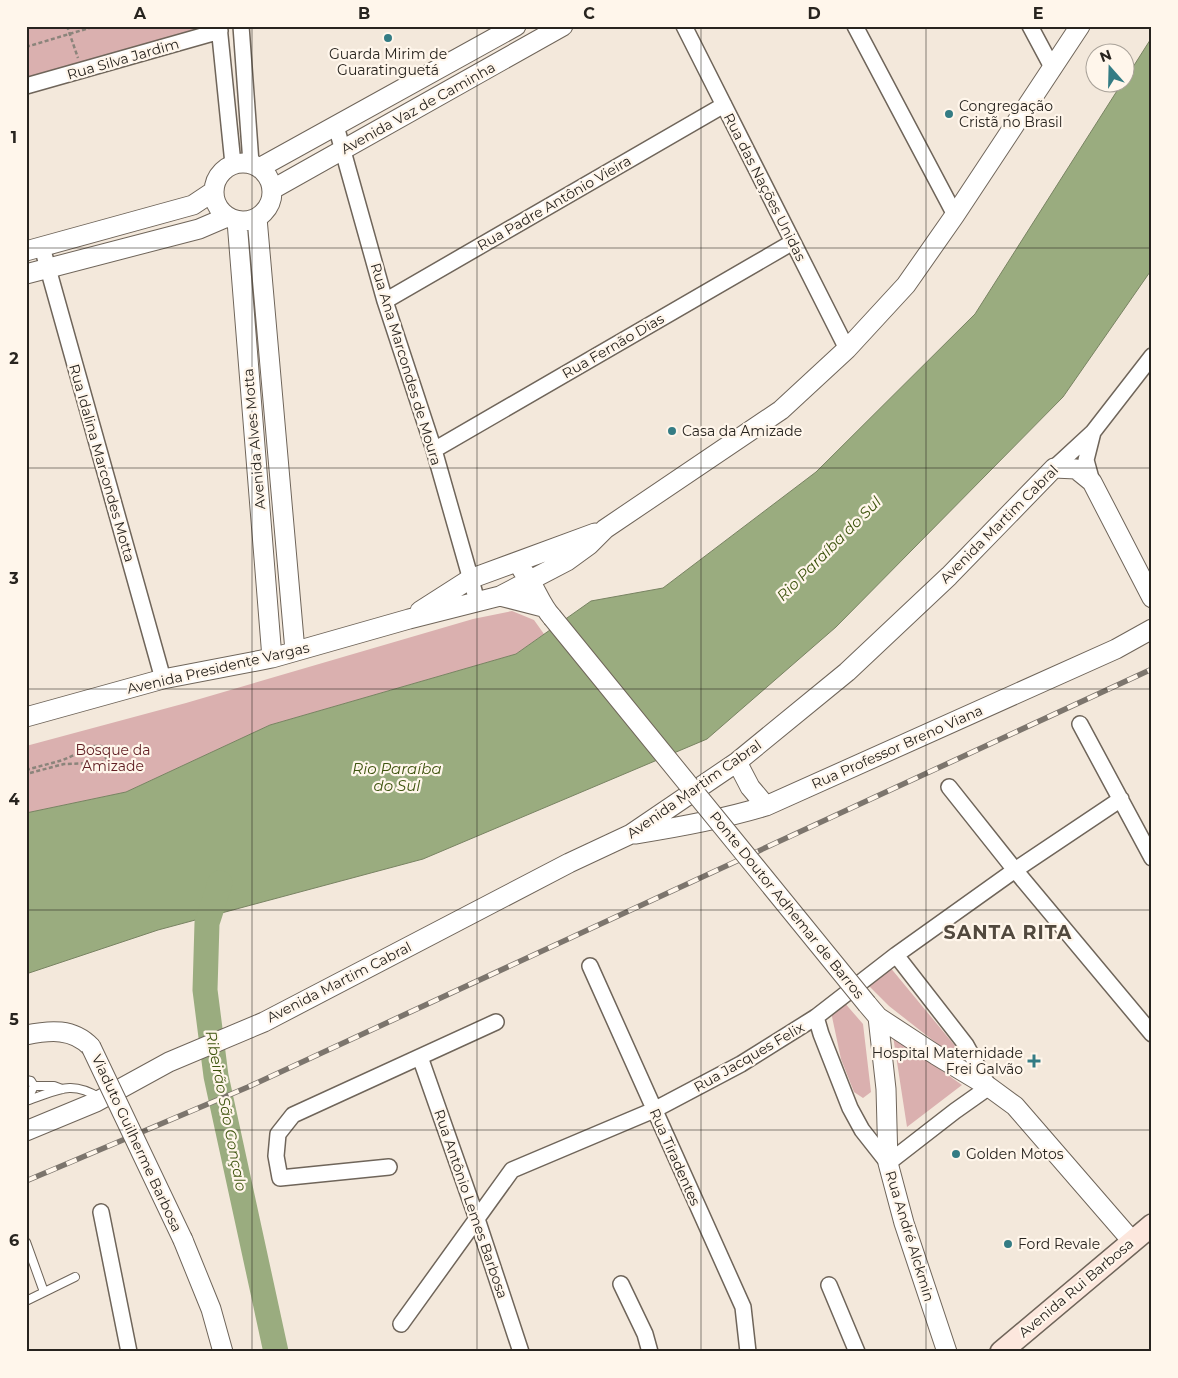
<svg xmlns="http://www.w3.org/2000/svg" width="1178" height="1378" font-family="Montserrat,sans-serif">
  <rect width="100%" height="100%" fill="#f3e8db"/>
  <path fill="#dab0af" d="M 26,26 L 208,26 L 202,32 L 26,82 Z
    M 512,611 L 534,620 L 544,634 L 516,654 L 270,725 L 126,792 L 26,813 L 26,746 L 186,703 L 473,619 Z
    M 889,966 L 956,1047 L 949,1053 L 889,1006 L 866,983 Z
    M 843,1001 L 863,1024 L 871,1092 L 863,1098 L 854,1092 L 841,1059 L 831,1012 Z
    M 893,1036 L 962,1085 L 907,1127 Z"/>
  <path fill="#9aac7f" stroke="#788362" d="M 1152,37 L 1152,269 L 1063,397 L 836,627 L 707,739 L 423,859 L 158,930 L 26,974 L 26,813 L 126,792 L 270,725 L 516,654 L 591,601 L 663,588 L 816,472 L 975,314 L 1122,83 L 1126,82 L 1126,78 Z"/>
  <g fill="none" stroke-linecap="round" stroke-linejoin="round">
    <path stroke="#9aac7f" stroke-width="25" d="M 220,883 L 207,923 L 205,990 L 216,1076 L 276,1352"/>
    <defs>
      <path id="service" d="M 26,1080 L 31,1081 L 34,1086 L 31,1092 L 26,1093
        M 34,1086 L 54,1086 L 62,1089
        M 26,1101 C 57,1091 70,1079 100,1098
        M 26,1242 L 44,1292
        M 26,1301 L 75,1277"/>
      <path id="minor" d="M 219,26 L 233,164
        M 241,26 L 251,163
        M 684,26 L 847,349
        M 855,26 L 955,215
        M 1030,26 L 1053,69
        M 26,86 L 220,31
        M 336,126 L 385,301 L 434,450 L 477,601
        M 42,247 L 163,679
        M 385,301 L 724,105
        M 434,450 L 793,242
        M 1054,468 L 1093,432 L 1152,356
        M 1092,482 L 1086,460 L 1093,432
        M 1080,724 L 1152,858
        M 949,787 L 1015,870 L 1152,1034
        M 590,966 L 743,1307 L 748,1352
        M 816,1017 L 821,1034 L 850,1108 L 862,1130 L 888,1163 L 955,1111 L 989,1087 L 966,1045 L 896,955
        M 420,1057 L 477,1219 L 521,1352
        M 389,1167 L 280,1178 L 276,1156 L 278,1134 L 293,1115 L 496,1022
        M 101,1212 L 129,1352
        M 621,1284 L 645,1334 L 650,1352
        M 829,1285 L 857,1352
        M 401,1324 L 512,1170 L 654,1110 L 741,1064 L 816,1017 L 896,955 L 1015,870 L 1121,799"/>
      <path id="tertiary" d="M214 192a29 29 0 1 1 58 0a29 29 0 1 1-58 0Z
        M 261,167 L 516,26
        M 273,189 L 563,26
        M 257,218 L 295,651
        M 237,221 L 272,658
        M 26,251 L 193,205 L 214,191
        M 26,274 L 199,229 L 227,217
        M 522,570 C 535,584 539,603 552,617
        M 500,596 L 543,607
        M 420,611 L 470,579 L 595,533
        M 26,717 L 163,679 L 272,658 L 409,619 L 500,596 L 567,561 L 589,545 L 605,529 L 781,410 L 847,349 L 906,285 L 955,215 L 1080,26
        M 737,762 L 750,787 L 766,806
        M 635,834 C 680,827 723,819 766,806 L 1116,649 L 1152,629
        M 867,1004 L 878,1017 L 936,1055 L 989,1087 L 1015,1106 L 1132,1241
        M 878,1017 L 886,1089 L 888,1163 L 904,1223 L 947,1352
        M 26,1035 C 50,1030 73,1028 91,1047
        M 26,1131 L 96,1102 L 169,1062 L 264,1022 L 569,863 L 631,834 L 737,762 L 847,672 L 949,576 L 1054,468 L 1076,469 L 1092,482 L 1152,598
        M 183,1240 L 211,1309 L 223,1352"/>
      <path id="secondary" d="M 1001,1352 L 1152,1225"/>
    </defs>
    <use href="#service" stroke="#6f655a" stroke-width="10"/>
    <use href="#minor" stroke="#6f655a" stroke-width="18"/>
    <use href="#tertiary" stroke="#6f655a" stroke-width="21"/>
    <use href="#secondary" stroke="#6f655a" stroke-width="24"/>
    <path stroke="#8b847b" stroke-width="2.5" stroke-dasharray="4 2.5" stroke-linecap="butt" d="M 67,26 L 78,58
      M 26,39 L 29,46
      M 26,47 L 96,26
      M 26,770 L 63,760 L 94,746 L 101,746 L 106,750 L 106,758 L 101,763 L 64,764 L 26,774"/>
    <use href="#service" stroke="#fff" stroke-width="8"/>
    <use href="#minor" stroke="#fff" stroke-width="15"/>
    <use href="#tertiary" stroke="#fff" stroke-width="19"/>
    <use href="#secondary" stroke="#fce7dd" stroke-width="21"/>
    <defs>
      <path id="rail" d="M 26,1181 L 248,1087 L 1152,669"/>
    </defs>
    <use href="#rail" stroke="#7c756d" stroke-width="5.5"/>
    <use href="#rail" stroke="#fff6eb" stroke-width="4" stroke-dasharray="11" stroke-linecap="butt"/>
    <defs>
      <path id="tertiary-bridge" d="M 552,617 L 867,1004
        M 91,1047 L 183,1240"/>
    </defs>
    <use href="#tertiary-bridge" stroke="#6f655a" stroke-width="21" stroke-linecap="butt"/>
    <use href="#tertiary-bridge" stroke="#fff" stroke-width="19"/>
  </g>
  <path fill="none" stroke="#28241f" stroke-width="1" stroke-opacity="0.55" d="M 252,26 L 252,1352M 477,26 L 477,1352M 701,26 L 701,1352M 926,26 L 926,1352M 26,248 L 1152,248M 26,468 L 1152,468M 26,689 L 1152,689M 26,910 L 1152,910M 26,1130 L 1152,1130"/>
  <g fill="#347c84" stroke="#fff6eb" stroke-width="2">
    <circle cx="388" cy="38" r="5"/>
    <circle cx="949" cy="114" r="5"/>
    <circle cx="672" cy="431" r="5"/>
    <path d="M1031.5 1053.5h5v5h5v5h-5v5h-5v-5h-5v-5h5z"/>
    <circle cx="956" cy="1154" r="5"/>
    <circle cx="1008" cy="1244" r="5"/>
  </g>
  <g text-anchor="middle" stroke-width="4.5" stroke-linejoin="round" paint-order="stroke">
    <g font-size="14" fill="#28241f" stroke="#fff6eb" text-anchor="start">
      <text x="388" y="59" text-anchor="middle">Guarda Mirim de<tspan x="388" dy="16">Guaratinguetá</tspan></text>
      <text x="959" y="111">Congregação<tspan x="959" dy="16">Cristã no Brasil</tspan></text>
      <text x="682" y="436">Casa da Amizade</text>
      <text x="1023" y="1058" text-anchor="end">Hospital Maternidade<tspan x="1023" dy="16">Frei Galvão</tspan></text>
      <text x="966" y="1159">Golden Motos</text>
      <text x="1018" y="1249">Ford Revale</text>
    </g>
    <g font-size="14" fill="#28241f" stroke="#fff6eb">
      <text transform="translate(123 59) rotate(-16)" y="5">Rua Silva Jardim</text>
      <text transform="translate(418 108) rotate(-29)" y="5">Avenida Vaz de Caminha</text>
      <text transform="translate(765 187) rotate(63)" y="5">Rua das Nações Unidas</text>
      <text transform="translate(554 203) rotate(-30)" y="5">Rua Padre Antônio Vieira</text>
      <text transform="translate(613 346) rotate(-30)" y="5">Rua Fernão Dias</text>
      <text transform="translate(406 364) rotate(73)" y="5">Rua Ana Marcondes de Moura</text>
      <text transform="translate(254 439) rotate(-95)" y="5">Avenida Alves Motta</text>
      <text transform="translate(102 463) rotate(74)" y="5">Rua Idalina Marcondes Motta</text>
      <text transform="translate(999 524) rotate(-45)" y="5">Avenida Martim Cabral</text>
      <text transform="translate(218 668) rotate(-13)" y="5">Avenida Presidente Vargas</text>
      <text transform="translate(897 747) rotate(-24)" y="5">Rua Professor Breno Viana</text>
      <text transform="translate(694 789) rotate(-35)" y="5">Avenida Martim Cabral</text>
      <text transform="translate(787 905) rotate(51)" y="5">Ponte Doutor Adhemar de Barros</text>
      <text transform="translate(339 982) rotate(-27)" y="5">Avenida Martim Cabral</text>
      <text transform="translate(749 1057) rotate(-30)" y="5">Rua Jacques Felix</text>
      <text transform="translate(137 1143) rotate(65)" y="5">Viaduto Guilherme Barbosa</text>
      <text transform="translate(675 1157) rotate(66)" y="5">Rua Tiradentes</text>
      <text transform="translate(471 1204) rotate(71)" y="5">Rua Antônio Lemes Barbosa</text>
      <text transform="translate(910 1236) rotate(73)" y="5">Rua André Alckmin</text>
      <text transform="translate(1076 1288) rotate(-40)" y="5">Avenida Rui Barbosa</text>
    </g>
    <g font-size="14" fill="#601e23" stroke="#fff6eb">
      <text x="113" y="755">Bosque da<tspan x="113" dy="16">Amizade</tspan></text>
    </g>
    <g font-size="15" font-style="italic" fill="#3e540e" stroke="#fff6eb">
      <text transform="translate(829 549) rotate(-45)" y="5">Rio Paraíba do Sul</text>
      <text x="397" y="774">Rio Paraíba<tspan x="397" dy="17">do Sul</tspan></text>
      <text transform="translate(226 1111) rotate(79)" y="5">Ribeirão São Gonçalo</text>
    </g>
    <g font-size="19" font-weight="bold" letter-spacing="1" fill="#52493e" stroke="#fff6eb">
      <text x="1008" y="939">SANTA RITA</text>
    </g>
  </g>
  <rect width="1178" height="1378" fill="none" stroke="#fff6eb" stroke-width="55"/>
  <g transform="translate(1110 68) rotate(340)"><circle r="24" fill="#fff6eb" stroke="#a9a299"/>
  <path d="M0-4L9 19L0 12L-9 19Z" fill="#347c84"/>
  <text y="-8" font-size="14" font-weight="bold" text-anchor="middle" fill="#28241f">N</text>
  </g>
  <rect x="28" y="28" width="1122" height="1322" fill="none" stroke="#28241f" stroke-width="2"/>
  <g font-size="16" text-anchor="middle" font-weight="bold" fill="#28241f">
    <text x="140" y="19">A</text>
    <text x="364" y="19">B</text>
    <text x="589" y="19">C</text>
    <text x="814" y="19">D</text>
    <text x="1038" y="19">E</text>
    <text x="14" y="143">1</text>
    <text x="14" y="364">2</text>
    <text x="14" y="584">3</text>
    <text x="14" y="805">4</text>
    <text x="14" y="1025">5</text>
    <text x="14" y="1246">6</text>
  </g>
</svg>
